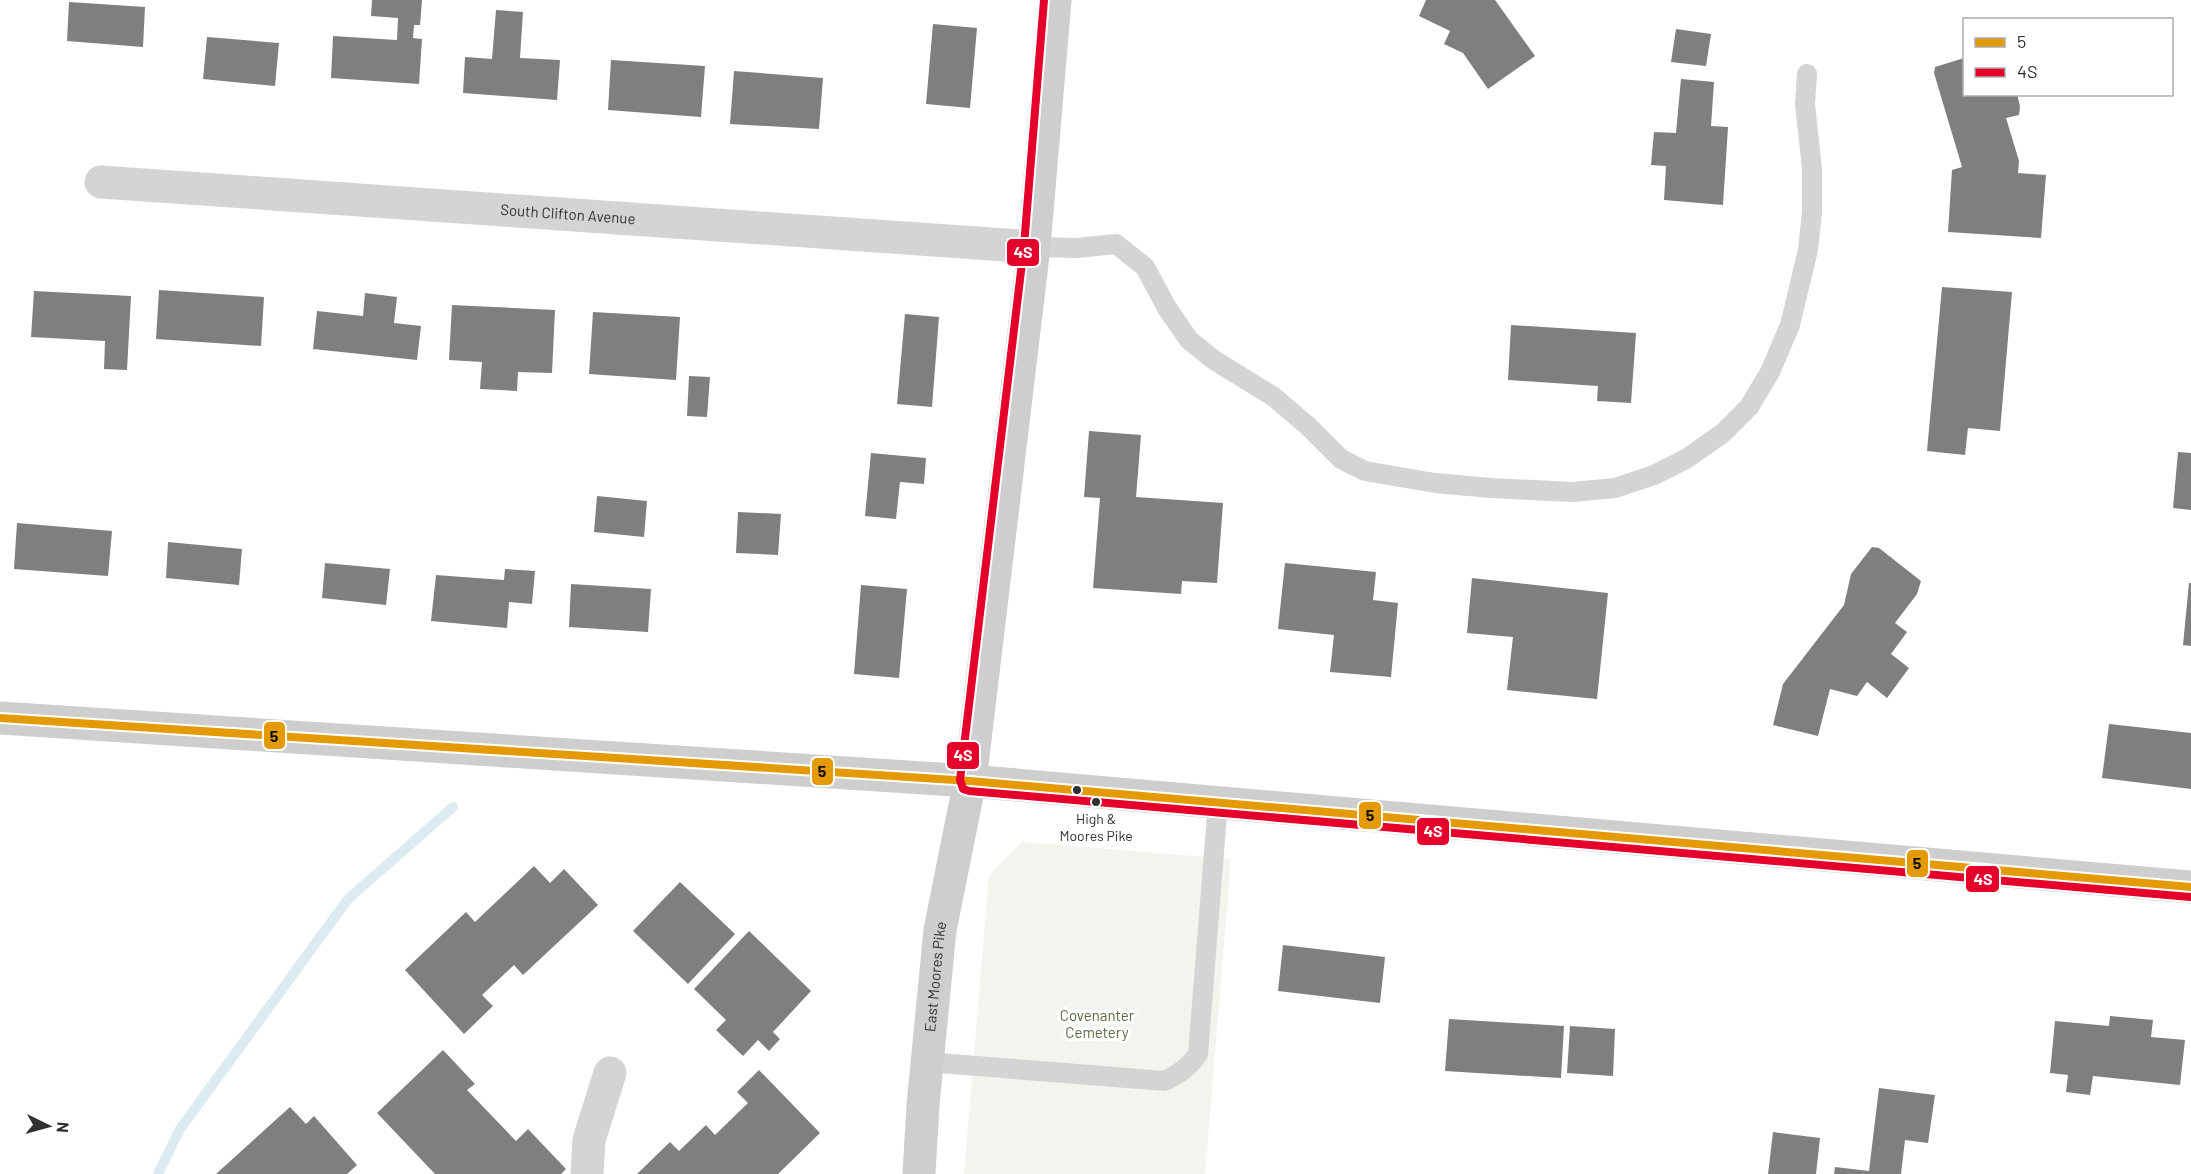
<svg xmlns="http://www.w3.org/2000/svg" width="2191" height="1174" font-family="Barlow,sans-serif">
  <rect width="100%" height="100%" fill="#fff"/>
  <path fill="#f2f5ed" d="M 1022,842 L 1231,859 L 1205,1174 L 964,1174 L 989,875 Z"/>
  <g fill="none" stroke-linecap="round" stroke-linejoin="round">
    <path stroke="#dbebf1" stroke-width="10" d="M 158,1174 L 180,1129 L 348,899 L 453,807"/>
  </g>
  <path fill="#7f7f7f" d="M 372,0 L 422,0 L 420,25 L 414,25 L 413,38 L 422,39 L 419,84 L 331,78 L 333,36 L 397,40 L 398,18 L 371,16 Z
    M 1426,0 L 1495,0 L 1535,56 L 1488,89 L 1463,53 L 1444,44 L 1450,31 L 1419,16 Z
    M 69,2 L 145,7 L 143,47 L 67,41 Z
    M 496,10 L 523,12 L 520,58 L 560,60 L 557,100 L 463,93 L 465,57 L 492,59 Z
    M 933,24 L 977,28 L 970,108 L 926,104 Z
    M 1676,29 L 1711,34 L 1706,66 L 1671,62 Z
    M 207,37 L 279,43 L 275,86 L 203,79 Z
    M 1964,58 L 1964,94 L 2017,94 L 2020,106 L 2019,115 L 2006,118 L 2019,161 L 2018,173 L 2046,175 L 2041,238 L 1948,232 L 1952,170 L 1962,167 L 1934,73 L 1935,67 Z
    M 611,60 L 705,66 L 701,117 L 608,110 Z
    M 734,71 L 823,78 L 819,129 L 730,124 Z
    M 1681,79 L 1714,82 L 1711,126 L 1728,127 L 1723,205 L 1664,200 L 1666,166 L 1651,165 L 1654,132 L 1676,133 Z
    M 1942,287 L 2012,292 L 2000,431 L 1968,428 L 1965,455 L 1927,451 Z
    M 159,290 L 264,297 L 261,346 L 156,339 Z
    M 34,291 L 131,296 L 127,370 L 104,369 L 105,341 L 31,337 Z
    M 365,293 L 397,297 L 394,323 L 421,326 L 417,360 L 313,349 L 317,311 L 363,316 Z
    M 452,305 L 555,310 L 552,373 L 518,372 L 517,391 L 480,389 L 482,362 L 449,360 Z
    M 593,312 L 680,317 L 676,380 L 589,374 Z
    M 905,314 L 939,317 L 932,407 L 897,404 Z
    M 1511,325 L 1636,333 L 1631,403 L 1597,401 L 1598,386 L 1508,380 Z
    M 689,376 L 710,377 L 707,417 L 687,416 Z
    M 1089,431 L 1141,435 L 1136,497 L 1223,503 L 1217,583 L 1182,581 L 1181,594 L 1093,588 L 1100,498 L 1084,497 Z
    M 2178,452 L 2191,453 L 2191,510 L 2173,508 Z
    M 871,453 L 926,458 L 924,484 L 900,482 L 896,519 L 865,516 Z
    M 597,496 L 647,501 L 644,537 L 594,532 Z
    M 738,512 L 781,514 L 778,555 L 736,553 Z
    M 17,523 L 112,531 L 108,576 L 14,569 Z
    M 168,542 L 242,549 L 239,585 L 166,578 Z
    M 1872,547 L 1879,548 L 1921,581 L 1917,594 L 1895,623 L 1907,632 L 1891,654 L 1909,668 L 1887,698 L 1867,682 L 1857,696 L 1830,689 L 1818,736 L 1773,725 L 1783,684 L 1844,605 L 1851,574 Z
    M 325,563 L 390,569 L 386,605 L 322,598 Z
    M 1285,563 L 1376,572 L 1373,600 L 1398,603 L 1391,677 L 1330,672 L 1334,635 L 1278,629 Z
    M 505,569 L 535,571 L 532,604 L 509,602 L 507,628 L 431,621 L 436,575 L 504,580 Z
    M 1472,578 L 1608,593 L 1597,699 L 1507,690 L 1513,637 L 1467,633 Z
    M 2189,583 L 2191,583 L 2191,646 L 2183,645 Z
    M 571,584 L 651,589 L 648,632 L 569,627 Z
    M 861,585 L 907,589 L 899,678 L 854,674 Z
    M 2109,724 L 2191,733 L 2191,789 L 2102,778 Z
    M 534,866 L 550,883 L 564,869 L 598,905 L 523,975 L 514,965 L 482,995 L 493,1006 L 464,1034 L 405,970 L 466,912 L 475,922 Z
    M 680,882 L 735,934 L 688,984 L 633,931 Z
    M 749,931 L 811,991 L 773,1032 L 780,1039 L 769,1051 L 758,1040 L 743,1056 L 716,1030 L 726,1020 L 694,989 Z
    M 1283,945 L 1385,957 L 1380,1003 L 1278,991 Z
    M 2110,1016 L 2153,1020 L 2151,1037 L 2185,1040 L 2180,1085 L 2093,1076 L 2090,1095 L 2066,1092 L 2068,1075 L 2050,1073 L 2055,1021 L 2109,1026 Z
    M 1449,1019 L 1564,1026 L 1561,1078 L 1445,1071 Z
    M 1570,1026 L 1615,1029 L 1613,1076 L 1567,1073 Z
    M 443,1050 L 475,1084 L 467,1090 L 516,1141 L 528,1129 L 566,1169 L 561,1174 L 435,1174 L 377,1113 Z
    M 759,1070 L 820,1133 L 778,1174 L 637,1174 L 670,1142 L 679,1151 L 706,1125 L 715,1135 L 748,1103 L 737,1092 Z
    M 1879,1088 L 1935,1095 L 1928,1143 L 1905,1140 L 1901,1174 L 1834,1174 L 1835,1167 L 1869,1171 Z
    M 290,1107 L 306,1124 L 314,1116 L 357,1165 L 347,1174 L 216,1174 Z
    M 1773,1132 L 1820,1138 L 1816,1174 L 1768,1174 Z"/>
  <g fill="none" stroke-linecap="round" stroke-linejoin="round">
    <path stroke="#d4d4d4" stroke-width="20" d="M 1034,247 L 1077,248 L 1116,244 L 1145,267 L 1167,308 L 1189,340 L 1214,360 L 1274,397 L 1308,426 L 1341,459 L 1365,471 L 1435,483 L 1491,488 L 1572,492 L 1615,488 L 1654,475 L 1686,459 L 1723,433 L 1749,407 L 1770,372 L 1790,325 L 1808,250 L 1812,212 L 1812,169 L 1805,104 L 1807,74
      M 927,1062 L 1164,1081 C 1179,1075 1189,1067 1198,1054 L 1218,802"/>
    <g stroke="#d4d4d4" stroke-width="33">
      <path id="s1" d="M 101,182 L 1034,247"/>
      <path d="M 587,1174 L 589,1140 L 610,1073"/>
    </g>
    <g stroke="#cecece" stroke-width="33">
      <path d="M 0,718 L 970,781 L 2191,887"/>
      <path id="s2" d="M 919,1174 L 923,1105 L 940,930 L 970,781 L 1034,247 L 1055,0"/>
    </g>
    <defs>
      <path id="bus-1" d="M 0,718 L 970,781 L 2191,887"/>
      <path id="bus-2" d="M 1044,0 L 1024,246 L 960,780 L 963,789 L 969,791 L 2190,897"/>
    </defs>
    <use href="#bus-1" stroke="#fff" stroke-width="12"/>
    <use href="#bus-2" stroke="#fff" stroke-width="12"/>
    <use href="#bus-1" stroke="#e39a05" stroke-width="8"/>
    <use href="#bus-2" stroke="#e4002b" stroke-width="8"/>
  </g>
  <g fill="#303030" stroke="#fff" stroke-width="2">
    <circle cx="1077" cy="790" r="5"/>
    <circle cx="1096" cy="802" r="5"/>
  </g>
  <g text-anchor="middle" stroke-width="6" stroke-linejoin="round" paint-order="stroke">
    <g font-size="14" fill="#303030" stroke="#fff">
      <text x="1096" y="824">High &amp;<tspan x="1096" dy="17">Moores Pike</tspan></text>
    </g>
    <g font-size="15" fill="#303030" stroke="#fff">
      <text dy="5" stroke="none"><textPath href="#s1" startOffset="468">South Clifton Avenue</textPath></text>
      <text dy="5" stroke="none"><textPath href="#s2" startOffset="198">East Moores Pike</textPath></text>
    </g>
    <g font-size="15" fill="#576b3f" stroke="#fff">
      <text x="1097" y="1021">Covenanter<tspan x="1097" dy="17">Cemetery</tspan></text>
    </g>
  </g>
  <g stroke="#fff" stroke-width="2">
    <rect x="1006" y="238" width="34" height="29" rx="6" fill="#e4002b"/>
    <rect x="263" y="721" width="23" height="29" rx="6" fill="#e39a05"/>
    <rect x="946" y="741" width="34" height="29" rx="6" fill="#e4002b"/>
    <rect x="811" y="757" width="23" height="29" rx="6" fill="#e39a05"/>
    <rect x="1358" y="801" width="24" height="29" rx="6" fill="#e39a05"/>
    <rect x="1416" y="817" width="34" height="29" rx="6" fill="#e4002b"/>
    <rect x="1906" y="849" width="23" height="29" rx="6" fill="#e39a05"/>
    <rect x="1965" y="865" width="35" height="28" rx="6" fill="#e4002b"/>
  </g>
  <g font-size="16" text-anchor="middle" font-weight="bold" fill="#fff">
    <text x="1023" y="258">4S</text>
    <text x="963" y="761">4S</text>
    <text x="1433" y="837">4S</text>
    <text x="1983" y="885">4S</text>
  </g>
  <g font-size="16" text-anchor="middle" font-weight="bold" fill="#111">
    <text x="274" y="742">5</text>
    <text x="822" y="777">5</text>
    <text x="1370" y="821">5</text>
    <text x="1917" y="869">5</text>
  </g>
  <rect x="1963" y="18" width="210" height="78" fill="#ffffff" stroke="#acacac" stroke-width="1.5"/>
  <rect x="1975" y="38" width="30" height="9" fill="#e39a05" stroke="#acacac" stroke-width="1.5"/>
  <text x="2017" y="48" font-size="18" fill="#303030">5</text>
  <rect x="1975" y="68" width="30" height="9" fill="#e4002b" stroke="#acacac" stroke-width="1.5"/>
  <text x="2017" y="78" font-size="18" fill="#303030">4S</text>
  <g transform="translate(48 1126) rotate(95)" stroke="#ffffff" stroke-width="4.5" paint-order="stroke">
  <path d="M0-4.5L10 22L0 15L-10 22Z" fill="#303030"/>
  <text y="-9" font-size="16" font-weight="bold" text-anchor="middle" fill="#303030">N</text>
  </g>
</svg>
